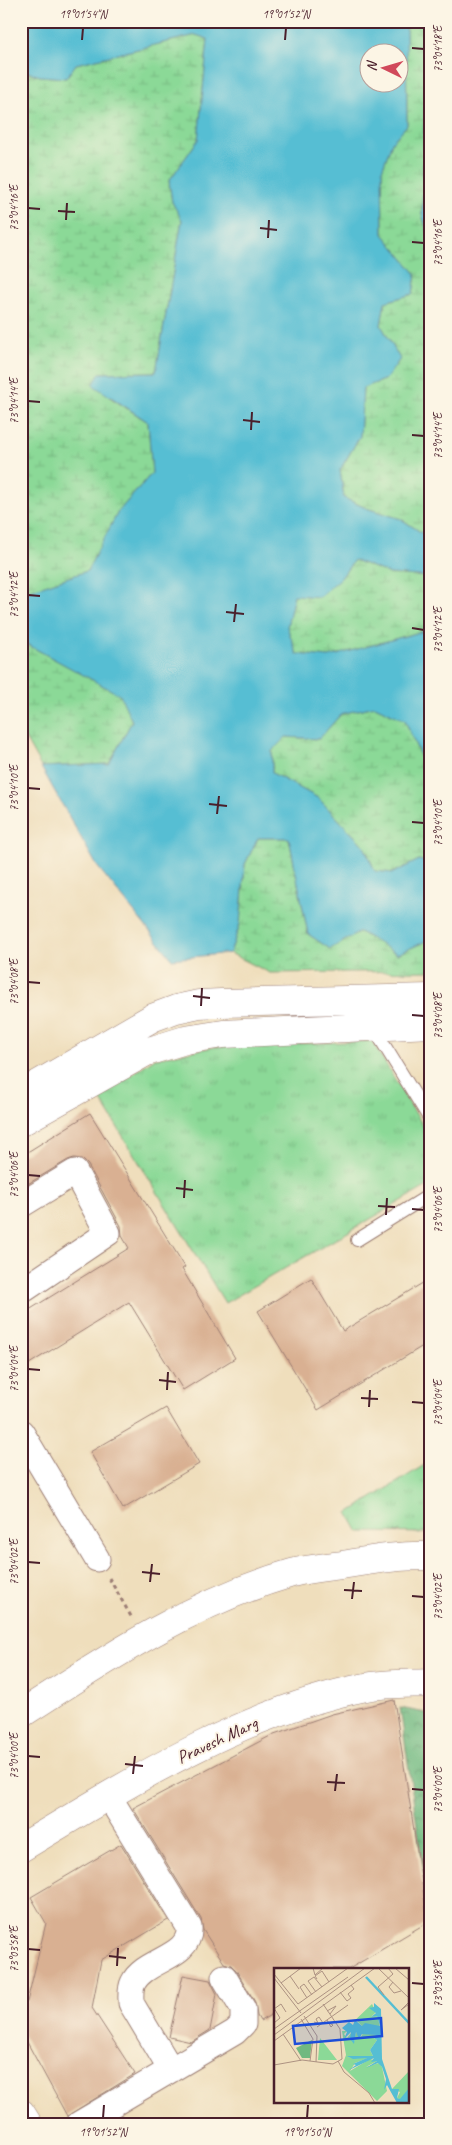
<svg xmlns="http://www.w3.org/2000/svg" width="452" height="2145" font-family="Caveat,sans-serif">
  <defs>
    <pattern id="forest-crowns" width="20" height="18" patternUnits="userSpaceOnUse" patternTransform="scale(1.25)"><rect width="20" height="18" fill="#70b980"/><path d="M2 6a3 3 0 1 1 6 0M12 15a3 3 0 1 1 6 0" fill="none" stroke="#5e9669"/></pattern>
    <pattern id="wetland-marsh" width="20" height="14" patternUnits="userSpaceOnUse" patternTransform="scale(1.25)"><rect width="20" height="14" fill="#8bd997"/><path d="M1 5h8M5 5V1M11 12h8M15 12V8" fill="none" stroke="#79ba82"/></pattern>
    <pattern id="park-tufts" width="24" height="20" patternUnits="userSpaceOnUse" patternTransform="scale(1.25)"><rect width="24" height="20" fill="#8bd997"/><path d="M3 7l-1-3M5 7V3M7 7l1-3M15 17l-1-3M17 17v-4M19 17l1-3" fill="none" stroke="#79ba82"/></pattern>
  </defs>
  <rect width="100%" height="100%" fill="#fcf5e5"/>
  <filter id="ink" filterUnits="userSpaceOnUse"><feTurbulence type="fractalNoise" baseFrequency=".02" numOctaves="2"/><feDisplacementMap in="SourceGraphic" scale="10" xChannelSelector="R" yChannelSelector="G"/><feConvolveMatrix kernelMatrix="1 2 1 2 8 2 1 2 1" color-interpolation-filters="sRGB"/></filter>
  <filter id="wash" filterUnits="userSpaceOnUse"><feTurbulence type="fractalNoise" baseFrequency=".0096" numOctaves="4" result="noise"/><feDisplacementMap in="SourceGraphic" scale="20" xChannelSelector="R" yChannelSelector="G"/><feGaussianBlur stdDeviation="1.12" result="paint"/><feColorMatrix in="noise" values="0 0 0 0 0 0 0 0 0 0 0 0 0 0 0 0 0 1.4 0 .05"/><feComposite in="paint" operator="in"/></filter>
  <g filter="url(#wash)">
    <rect width="100%" height="100%" fill="#efdebc"/>
    <path fill="url(#forest-crowns)" stroke="#5d6c56" d="M 400,1708 L 431,1714 L 431,1922 Z"/>
    <path fill="url(#wetland-marsh)" stroke="#6a7c61" d="M 406,21 L 427,21 L 422,215 L 431,241 L 431,539 L 401,519 L 366,508 L 344,498 L 340,470 L 360,436 L 363,388 L 386,379 L 400,359 L 381,325 L 385,302 L 413,294 L 416,274 L 383,234 L 382,170 L 392,142 L 407,125 Z
      M 196,35 L 208,39 L 198,140 L 169,181 L 172,202 L 182,219 L 156,372 L 101,373 L 111,398 L 148,422 L 152,473 L 118,512 L 87,571 L 21,593 L 21,70 L 40,76 L 66,78 L 76,64 Z
      M 354,560 L 390,574 L 431,577 L 431,629 L 329,657 L 297,654 L 287,627 L 294,595 L 341,578 Z
      M 21,641 L 121,695 L 132,721 L 109,764 L 41,767 L 21,731 Z
      M 375,706 L 405,720 L 426,770 L 431,771 L 431,864 L 419,860 L 393,873 L 375,871 L 364,846 L 318,798 L 272,773 L 272,751 L 286,737 L 319,739 L 341,714 Z
      M 258,838 L 289,838 L 308,934 L 330,949 L 360,932 L 397,954 L 431,939 L 431,971 L 270,973 L 230,953 L 240,924 L 245,864 Z"/>
    <path fill="url(#park-tufts)" stroke="#6a7c61" d="M 372,1041 L 431,1139 L 431,1184 L 225,1303 L 99,1097 L 155,1058 L 214,1047 Z
      M 431,1461 L 431,1533 L 359,1532 L 348,1513 Z"/>
    <path fill="#56bed3" stroke="#506e7f" fill-rule="evenodd" d="M 21,21 L 406,21 L 407,125 L 392,142 L 382,170 L 383,234 L 416,274 L 413,294 L 385,302 L 381,325 L 400,359 L 386,379 L 363,388 L 360,436 L 340,470 L 344,498 L 366,508 L 401,519 L 431,539 L 431,577 L 390,574 L 354,560 L 341,578 L 319,597 L 294,595 L 287,627 L 297,654 L 329,657 L 431,629 L 431,771 L 426,770 L 405,720 L 375,706 L 341,714 L 319,739 L 286,737 L 272,751 L 272,773 L 318,798 L 364,846 L 375,871 L 393,873 L 419,860 L 431,864 L 431,939 L 397,954 L 360,932 L 330,949 L 308,934 L 289,838 L 258,838 L 245,864 L 240,924 L 230,953 L 172,959 L 97,866 L 41,767 L 109,764 L 132,721 L 120,695 L 21,641 L 21,593 L 87,571 L 118,512 L 152,473 L 148,422 L 93,385 L 100,373 L 156,372 L 182,220 L 172,202 L 169,181 L 198,140 L 208,39 L 196,35 L 76,64 L 66,78 L 40,76 L 21,70 ZM 370,52 L 400,52 L 400,82 L 370,82 Z
      M 427,21 L 431,21 L 431,241 L 422,215 Z"/>
    <g id="blocks">
      <path fill="#d9b092" d="M 90,1113 L 185,1267 L 182,1269 L 235,1358 L 183,1390 L 129,1302 L 21,1369 L 21,1315 L 129,1248 L 122,1236 L 121,1226 L 88,1165 L 82,1159 L 74,1158 L 68,1160 L 21,1188 L 21,1156 Z
        M 311,1278 L 343,1331 L 431,1278 L 431,1341 L 318,1410 L 258,1311 Z
        M 166,1408 L 199,1464 L 123,1509 L 90,1452 Z
        M 394,1700 L 428,1922 L 349,1969 L 276,1969 L 276,2012 L 260,2021 L 257,2016 L 255,2002 L 236,1970 L 231,1965 L 224,1963 L 203,1930 L 201,1919 L 133,1808 L 274,1734 L 332,1714 Z
        M 121,1844 L 168,1920 L 101,1960 L 92,2008 L 135,2074 L 67,2116 L 21,2031 L 21,2006 L 27,2002 L 46,1923 L 31,1897 Z
        M 183,1975 L 210,1980 L 217,1994 L 210,2030 L 191,2042 L 169,2037 Z"/>
    </g>
  </g>
  <g filter="url(#ink)">
    <use href="#blocks" fill-opacity="0" stroke="#9c7e74" stroke-width="1"/>
    <g fill="none" stroke-linecap="round" stroke-linejoin="round">
      <defs>
        <path id="service" d="M 373,1027 L 431,1121
          M 357,1240 L 431,1194"/>
        <path id="minor" d="M 21,1205 L 75,1172 L 108,1233 L 25,1289 L 21,1283
          M 21,1432 L 97,1559
          M 108,1795 L 189,1927 C 192,1958 144,1959 133,1983 C 130,1989 131,1997 131,2003 L 171,2070
          M 79,2124 L 235,2032 L 243,2024 L 243,2009 L 224,1977"/>
        <path id="tertiary" d="M 21,1094 L 152,1018 L 176,1009 L 199,1004 L 221,1003 L 431,998
          M 21,1122 L 146,1052 L 185,1040 L 223,1034 L 431,1024
          M 21,1714 C 108,1658 192,1602 292,1573 C 310,1568 330,1567 348,1564 C 376,1559 402,1555 431,1556
          M 21,1848 C 129,1783 241,1712 366,1687 C 387,1683 410,1684 431,1683
          M 21,2113 L 28,2124"/>
      </defs>
      <use href="#service" stroke="#9c7e74" stroke-width="14"/>
      <use href="#minor" stroke="#9c7e74" stroke-width="27"/>
      <use href="#tertiary" stroke="#9c7e74" stroke-width="29"/>
      <path stroke="#9c7e74" stroke-width="3" stroke-dasharray="4 4" stroke-linecap="butt" d="M 109,1578 L 132,1618"/>
      <use href="#service" stroke="#fff" stroke-width="12"/>
      <use href="#minor" stroke="#fff" stroke-width="25"/>
      <use href="#tertiary" stroke="#fff" stroke-width="28"/>
    </g>
  </g>
  <path fill="none" stroke="#4a1f2b" stroke-width="2" d="M 82,40 L 83,28M 285,40 L 286,28M 412,48 L 424,49M 28,208 L 40,209M 58,211 L 75,212M 66,220 L 67,203M 260,228 L 277,230M 268,238 L 269,220M 412,242 L 424,243M 28,401 L 40,402M 243,420 L 260,422M 251,430 L 252,412M 412,435 L 424,436M 28,595 L 40,596M 226,612 L 244,614M 234,622 L 236,604M 412,628 L 424,630M 28,788 L 40,789M 209,804 L 227,806M 217,814 L 219,796M 412,822 L 424,823M 28,982 L 40,983M 193,996 L 210,998M 201,1006 L 202,988M 412,1015 L 424,1016M 28,1175 L 40,1176M 176,1188 L 193,1190M 184,1198 L 185,1180M 378,1206 L 395,1207M 412,1209 L 424,1210M 386,1215 L 387,1198M 28,1369 L 40,1370M 159,1380 L 176,1382M 167,1390 L 168,1372M 361,1398 L 378,1399M 412,1402 L 424,1403M 369,1407 L 370,1390M 28,1562 L 40,1563M 142,1572 L 160,1574M 150,1582 L 152,1564M 344,1590 L 362,1591M 412,1596 L 424,1597M 352,1599 L 354,1582M 28,1756 L 40,1757M 125,1764 L 143,1766M 133,1774 L 135,1756M 327,1782 L 345,1783M 412,1789 L 424,1790M 335,1791 L 337,1774M 28,1949 L 40,1950M 109,1956 L 126,1958M 117,1966 L 118,1948M 412,1983 L 424,1984M 103,2118 L 104,2105M 307,2118 L 308,2105"/>
  <g text-anchor="middle" stroke-width="4" stroke-linejoin="round" paint-order="stroke">
    <g font-size="18" fill="#4a1f2b" stroke="#fcf5e5">
      <text transform="translate(217 1740) rotate(-25)" y="6">Pravesh Marg</text>
    </g>
  </g>
  <g transform="translate(274 1968)">
    <rect width="135" height="135" fill="#efdebc"/>
    <path d="M 38,72 L 36,90 L 28,90 L 22,80 Z" fill="#70b980"/>
    <path d="M 98,36 L 102,44 L 97,49 L 103,47 L 106,59 L 88,58 L 82,52 L 76,57 ZM 68,63 L 73,63 L 70,66 L 73,70 L 78,64 L 80,74 L 82,64 L 86,71 L 89,65 L 107,67 L 98,69 L 103,72 L 96,82 L 99,88 L 73,89 L 94,90 L 81,95 L 76,103 L 96,91 L 103,93 L 92,99 L 105,95 L 108,99 L 113,123 L 103,133 L 68,98 L 72,87 ZM 135,103 L 135,120 L 127,132 L 123,130 L 126,124 L 118,121 Z" fill="#8bd997"/>
    <path d="M 46,70 L 63,92 L 44,92 Z" fill="#8bd997"/>
    <path d="M 100,35 L 107,41 L 108,91 L 118,121 L 125,121 L 123,130 L 126,131 L 135,120 L 135,135 L 123,135 L 113,117 L 110,122 L 112,111 L 108,99 L 104,95 L 92,100 L 103,93 L 97,94 L 100,90 L 75,102 L 82,97 L 79,96 L 93,90 L 79,91 L 73,88 L 99,88 L 96,82 L 103,72 L 98,69 L 103,67 L 88,66 L 85,71 L 82,64 L 80,76 L 76,71 L 77,64 L 70,71 L 73,64 L 68,60 L 75,54 L 79,57 L 81,52 L 88,58 L 91,55 L 106,58 L 103,48 L 97,49 L 102,45 L 95,40 L 100,39 Z" fill="#56bed3"/>
    <path fill="none" stroke="#56bed3" stroke-width="2.5" d="M 92,9 L 135,55"/>
    <path fill="none" stroke="#ad9282" stroke-width="1" d="M 39,0 L 41,7 L 49,0M 104,0 L 135,30M 121,0 L 135,12M 0,6 L 24,36 L 74,0M 16,8 L 25,21M 0,10 L 27,45M 43,11 L 41,8 L 48,3 L 55,14M 119,14 L 115,19 L 120,25 L 127,23M 7,15 L 27,0M 42,24 L 34,13 L 40,9 L 48,19M 66,24 L 73,33 L 77,30 L 74,26 L 80,21 L 77,17M 110,27 L 104,19 L 119,6 L 114,0M 33,30 L 26,19 L 30,16 L 38,27M 135,34 L 127,42 L 135,36M 0,40 L 6,50 L 0,55M 0,41 L 7,36 L 12,44M 53,43 L 62,38 L 56,46M 30,48 L 43,68 L 42,94M 27,51 L 39,71 L 36,93M 53,52 L 57,59 L 59,57 L 55,55M 40,54 L 44,55 L 42,51 L 45,49 L 49,55M 43,59 L 74,37M 0,61 L 74,9M 9,66 L 27,93M 0,67 L 91,0M 0,73 L 101,0M 64,93 L 70,104 L 95,125 L 101,135M 0,97 L 28,92 L 59,96 L 68,91 L 66,61 L 49,36"/>
    <path fill="#1d4ed8" fill-opacity="0.15" stroke="#1d4ed8" stroke-width="2.5" d="M 107,50 L 108,68 L 21,76 L 19,58 Z"/>
    <rect width="135" height="135" fill="none" stroke="#4a1f2b" stroke-width="2.5"/>
  </g>
  <rect width="452" height="2145" fill="none" stroke="#fcf5e5" stroke-width="55"/>
  <g transform="translate(384 68) rotate(275)"><circle r="24" fill="#fcf5e5" stroke="#b59f9b"/>
  <path d="M0-4L9 19L0 12L-9 19Z" fill="#d1495b"/>
  <text y="-8" font-size="14" font-weight="bold" text-anchor="middle" fill="#4a1f2b">N</text>
  </g>
  <rect x="28" y="28" width="396" height="2090" fill="none" stroke="#4a1f2b" stroke-width="2"/>
  <g font-size="12" text-anchor="middle" fill="#4a1f2b">
    <text x="83" y="18">19°01'54"N</text>
    <text x="286" y="18">19°01'52"N</text>
    <text transform="translate(438 49) rotate(-90)" y="4">73°04'18"E</text>
    <text transform="translate(14 208) rotate(-90)" y="4">73°04'16"E</text>
    <text transform="translate(438 243) rotate(-90)" y="4">73°04'16"E</text>
    <text transform="translate(14 401) rotate(-90)" y="4">73°04'14"E</text>
    <text transform="translate(438 436) rotate(-90)" y="4">73°04'14"E</text>
    <text transform="translate(14 595) rotate(-90)" y="4">73°04'12"E</text>
    <text transform="translate(438 630) rotate(-90)" y="4">73°04'12"E</text>
    <text transform="translate(14 788) rotate(-90)" y="4">73°04'10"E</text>
    <text transform="translate(438 823) rotate(-90)" y="4">73°04'10"E</text>
    <text transform="translate(14 982) rotate(-90)" y="4">73°04'08"E</text>
    <text transform="translate(438 1016) rotate(-90)" y="4">73°04'08"E</text>
    <text transform="translate(14 1175) rotate(-90)" y="4">73°04'06"E</text>
    <text transform="translate(438 1210) rotate(-90)" y="4">73°04'06"E</text>
    <text transform="translate(14 1369) rotate(-90)" y="4">73°04'04"E</text>
    <text transform="translate(438 1403) rotate(-90)" y="4">73°04'04"E</text>
    <text transform="translate(14 1562) rotate(-90)" y="4">73°04'02"E</text>
    <text transform="translate(438 1597) rotate(-90)" y="4">73°04'02"E</text>
    <text transform="translate(14 1756) rotate(-90)" y="4">73°04'00"E</text>
    <text transform="translate(438 1790) rotate(-90)" y="4">73°04'00"E</text>
    <text transform="translate(14 1949) rotate(-90)" y="4">73°03'58"E</text>
    <text transform="translate(438 1984) rotate(-90)" y="4">73°03'58"E</text>
    <text x="103" y="2136">19°01'52"N</text>
    <text x="307" y="2136">19°01'50"N</text>
  </g>
</svg>
